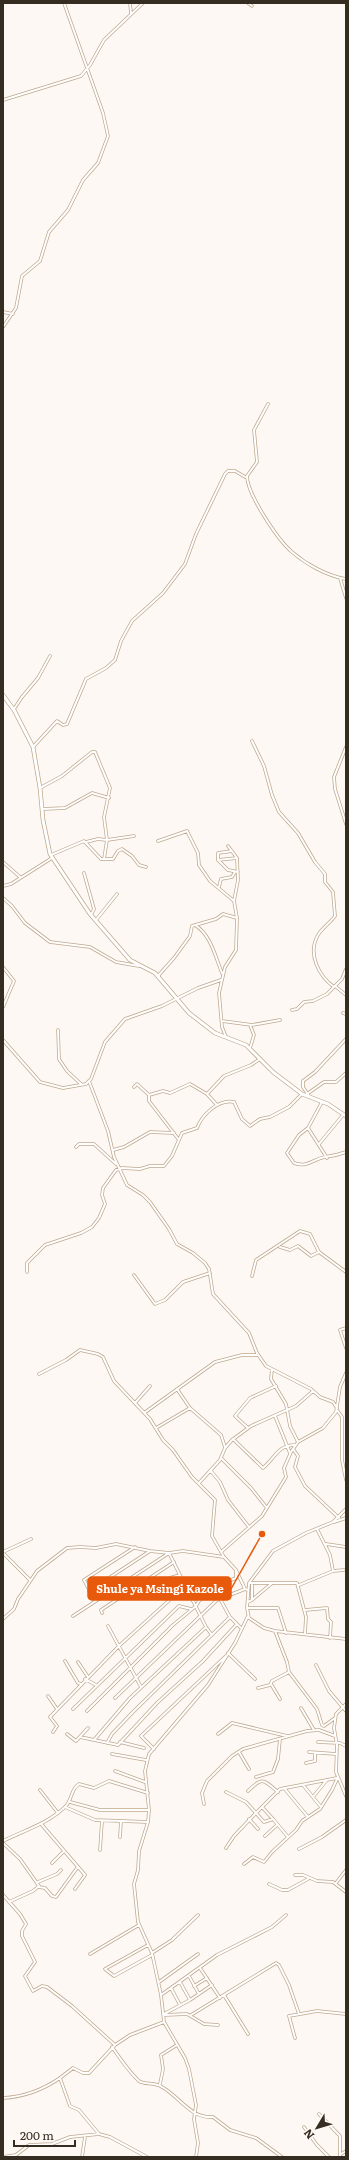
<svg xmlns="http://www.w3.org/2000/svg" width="349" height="2160" font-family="Literata,serif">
  <rect width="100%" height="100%" fill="#fdf8f3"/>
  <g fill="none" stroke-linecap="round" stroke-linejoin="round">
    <defs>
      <path id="street" d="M 130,3 L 131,14
        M 248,3 L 252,6
        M 3,100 L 81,76 L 90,65 L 104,40 L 143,3
        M 3,312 L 13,314
        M 3,327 L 16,308 L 22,276 L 40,261 L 49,232 L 68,210 L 83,180 L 98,163 L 108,136 L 103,113 L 64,3
        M 268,404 L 254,430 L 257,462 L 247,476 C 247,494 278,540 292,552 C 306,564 327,576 346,579
        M 340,578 L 346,598
        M 14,709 L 22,697 L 38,678 L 50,656
        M 252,741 L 264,766 L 272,795 L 279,812 L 298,833 L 315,862 L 325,874 L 325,882 L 333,892 L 335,916 C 330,923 322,928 318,935 C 307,954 319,976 334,987
        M 33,747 L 57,721 L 63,725 L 67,724 L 86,679 L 106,668 L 115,660 L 121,641 L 132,621 L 163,593 L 185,564 L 196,534 L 225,474 L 228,471 L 235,471 L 247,478
        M 346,747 L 334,777 L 335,789 L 346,824
        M 40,788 L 62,776 L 92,752 L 95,752 L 110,788 L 104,817 L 107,840 L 104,859
        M 43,809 L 65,808 L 92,793 L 109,798
        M 158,841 L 187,831 L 198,853 L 199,865 L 210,881 L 234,901
        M 86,842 L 98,839 L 107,840 L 134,836
        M 232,851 L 218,853 L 218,860 L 228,870 L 238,872
        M 51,855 L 84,841 L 101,859 L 113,859 L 118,851 L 122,849 L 132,856 L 139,865 L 146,867
        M 218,860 L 237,858
        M 3,862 L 20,877
        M 84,873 L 94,909 L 91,915
        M 3,886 L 11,884 L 52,858
        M 219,887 L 221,879 L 232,877 L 235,872
        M 3,898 L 12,906 L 25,923 L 50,942 L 90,947 L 116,962 L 139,966
        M 96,920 L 117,894
        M 195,925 C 211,935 215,956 222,973
        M 3,967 L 14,981 L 3,1007
        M 158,976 L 174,958 L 190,936 L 192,926 L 216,919 L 223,914 L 237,918
        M 335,986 L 346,995
        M 292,1010 L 297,1009 L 304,1002 L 313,1001 L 327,994 L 342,979 L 346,969
        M 343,1013 L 346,1014
        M 222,1021 L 252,1025 L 280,1020
        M 58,1030 L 59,1059 L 67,1071 L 81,1084
        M 226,1037 L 222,1027 L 219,993 L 225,967 L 236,950 L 237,918 L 234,901 L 238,880 L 237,858 L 228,846
        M 3,1040 L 40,1082 L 63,1088 L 86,1084 L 91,1079 L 105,1042 L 125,1019 L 162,1006 L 198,988 L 221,980
        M 250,1048 L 254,1035 L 250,1025
        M 89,1081 L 108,1131 L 114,1157 L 127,1185 L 143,1195 L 150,1202 L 169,1229 L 177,1244 L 193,1253 L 205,1263 L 209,1269 L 213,1294 L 249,1333 L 257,1353 L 266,1366 L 311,1389 L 320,1397 L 333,1402 L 337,1408
        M 134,1087 L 137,1084 L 149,1095 L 149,1101 L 179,1140
        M 207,1094 L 224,1076 L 251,1065 L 260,1059
        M 307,1094 L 324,1082 L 336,1082 L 346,1073
        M 149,1095 L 163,1091 L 170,1093 L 190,1084 L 207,1094 L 217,1105
        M 309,1096 L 303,1087 L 303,1081 L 315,1072 L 346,1039
        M 322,1102 L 308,1128 L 299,1135 L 287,1153 L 294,1163 C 308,1168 313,1159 325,1157 C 333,1156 338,1155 346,1152
        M 308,1128 L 327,1158
        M 319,1144 L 343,1115
        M 76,1147 L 79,1144 L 94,1144 L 116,1164
        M 113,1150 L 124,1147 L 150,1132 L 174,1133
        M 280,1247 L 290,1250 L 298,1246 L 311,1256 L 319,1252
        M 27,1272 L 27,1263 L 45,1245 L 81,1233 L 92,1227 L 99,1218 L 105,1204 L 102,1195 L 103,1188 L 116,1170 L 122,1168 L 140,1169 L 150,1166 L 164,1166 L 172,1156 L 182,1133 L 197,1128 C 202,1115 218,1099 234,1102 L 242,1119 L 250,1126 L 260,1119 L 270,1117 L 289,1107 L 302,1094
        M 134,1275 L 155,1304 L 165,1300 L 183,1282 L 210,1273
        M 252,1276 L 256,1260 L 300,1231 L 310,1234 L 319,1252 L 346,1272
        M 346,1328 L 340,1330 L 346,1348
        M 272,1369 L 271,1379 L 286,1404 L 290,1426 L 298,1442
        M 39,1374 L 66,1360 L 80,1350 L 98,1354 L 103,1357 L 114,1381 L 150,1419 L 163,1440 L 173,1450 L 192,1477 L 215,1500 L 212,1536 L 224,1557 L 236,1570 L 245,1589 L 248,1590
        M 177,1389 L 190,1408 L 221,1435 L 225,1447
        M 135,1403 L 150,1386
        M 337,1410 L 342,1417 L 342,1460 L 346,1480
        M 144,1413 L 215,1362 L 242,1355 L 258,1355
        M 275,1416 L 290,1453
        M 156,1428 L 190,1408
        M 248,1428 L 235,1416 L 250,1398 L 276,1386
        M 233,1439 L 263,1468 C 275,1458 278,1445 295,1445
        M 293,1449 L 298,1456 L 295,1467 L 305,1486 L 339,1518
        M 221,1458 L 251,1488 L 267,1508
        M 211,1471 L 220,1482 L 228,1500 L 249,1527
        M 199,1483 L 220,1460 L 225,1448 L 232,1440 L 251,1426 L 296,1406 L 313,1391
        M 346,1509 L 333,1522 L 306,1533 L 273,1551 L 249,1583 L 247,1608 L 249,1618 L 264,1628 L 275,1631 L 346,1639
        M 334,1522 L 346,1518
        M 317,1529 L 330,1555 L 333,1571
        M 326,1544 L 346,1547
        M 3,1552 L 31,1539
        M 221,1552 L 262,1516 L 286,1477 L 284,1468 L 291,1452 L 298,1442 L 323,1428 L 336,1412 L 340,1387 L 346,1373
        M 3,1553 L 30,1580
        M 249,1583 L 297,1583 L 306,1617 L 305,1633
        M 299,1585 L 333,1571 L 344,1570
        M 136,1588 L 142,1597 L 170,1578 L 180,1575
        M 214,1588 L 230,1617 L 241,1628
        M 89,1591 L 150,1551
        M 90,1592 L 110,1594 L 118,1599
        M 252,1600 L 271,1584
        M 95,1601 L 84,1580 L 135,1547
        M 248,1602 L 252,1600 L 252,1585
        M 247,1608 L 278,1608 L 286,1633
        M 305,1610 L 327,1608 L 328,1619 L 331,1622 L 330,1638
        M 102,1613 L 101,1610 L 174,1562
        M 73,1616 L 169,1553 L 206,1627 L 212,1635
        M 3,1619 L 14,1609 L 18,1599 L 37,1571 L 67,1548 L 80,1547 L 96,1548 L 116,1544 L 150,1551 L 169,1553 L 183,1551 L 224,1557
        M 108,1626 L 141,1687
        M 275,1631 L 287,1662 L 289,1672 L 317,1709 L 322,1725 L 324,1726 L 335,1718
        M 228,1653 L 255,1679
        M 65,1661 L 78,1683 L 81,1684
        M 78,1662 L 88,1677
        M 316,1665 L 329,1691 L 346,1711
        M 85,1679 L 96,1685
        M 271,1684 L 280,1699
        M 258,1688 L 270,1685 L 272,1681 L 289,1672
        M 48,1696 L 57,1709
        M 115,1698 L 217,1600 L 245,1589
        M 346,1704 L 336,1714 L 334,1728 L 337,1745 L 336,1772 L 346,1796
        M 301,1708 L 314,1730
        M 73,1709 L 179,1606 L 191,1609
        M 87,1711 L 173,1625 L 196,1606 L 199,1601 L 218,1585 L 236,1578 L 236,1571
        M 53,1732 L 57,1726 L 50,1717 L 119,1646 L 186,1585
        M 67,1734 L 76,1741 L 88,1728
        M 218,1734 L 232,1723 L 287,1736
        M 80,1737 L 118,1745 L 157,1703 L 203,1661 L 237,1624
        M 94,1740 L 130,1698 L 206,1627
        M 120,1742 L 144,1748
        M 318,1742 L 340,1743 L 346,1746
        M 107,1743 L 112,1734 L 133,1712 L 230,1617
        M 154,1749 L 141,1736 L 226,1656
        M 239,1752 L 249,1769
        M 309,1752 L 336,1754
        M 112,1754 L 146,1760
        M 306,1763 L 315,1761 L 315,1753
        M 115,1771 L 145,1782
        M 256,1777 L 273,1772 L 278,1759 L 280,1739
        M 303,1785 L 321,1807
        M 284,1788 L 308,1817
        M 40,1790 L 58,1813
        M 248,1791 C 262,1777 263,1779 278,1792
        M 226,1792 L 246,1802 L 256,1813 L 280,1789 L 337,1778
        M 313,1797 L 326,1781
        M 70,1802 L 100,1810 L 149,1810
        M 204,1804 L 202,1793 L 207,1781 L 232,1756 L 243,1749 L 307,1731 L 319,1730 L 335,1736
        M 65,1807 L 95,1820 L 148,1822
        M 262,1807 L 273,1819
        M 249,1819 L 258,1829
        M 42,1825 L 85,1875 L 75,1889
        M 265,1836 L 277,1825
        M 120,1837 L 121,1821
        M 3,1841 C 25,1830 47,1824 65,1807 C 72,1801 71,1788 79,1784 L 94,1788 L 109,1781 L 148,1793
        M 3,1843 L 20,1859 L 39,1886 L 33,1891 L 9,1902
        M 226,1848 L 234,1836 L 256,1813 L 264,1822 L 273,1819 L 288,1837
        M 299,1849 L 322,1837 L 346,1820
        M 100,1850 L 102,1821
        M 52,1863 L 63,1852
        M 244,1864 L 253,1857 L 264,1862 L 272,1852 L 296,1830 L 302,1821 L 320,1809 L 332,1790 L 338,1777
        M 295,1875 L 303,1875 L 317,1881 L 333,1882 L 346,1892
        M 38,1882 L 57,1874 L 61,1870
        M 336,1883 L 346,1870
        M 269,1884 L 282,1890 L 288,1890 L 308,1879
        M 39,1887 L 45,1888 L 52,1896 L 56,1897 L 77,1868
        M 3,1895 L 20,1914 L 26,1924 L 22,1931 L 22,1936 L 35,1962 L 25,1976 L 33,1991 L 42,1986 L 47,1987 L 72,2006 L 115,2045 L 130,2035 L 164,2022
        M 148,1945 L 105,1969 L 114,1976 L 152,1955
        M 152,1953 L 172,1940 L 198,1915
        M 90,1954 L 139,1925
        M 200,1968 L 220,1998
        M 189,1976 L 199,1994
        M 159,1982 L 198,1954
        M 180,1982 L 190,2000
        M 194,1986 L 207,1978
        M 171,1988 L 180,2005
        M 161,1995 L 217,1955 L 272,1927 L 286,1915
        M 224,1995 L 248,2034
        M 164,2014 L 190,2000 L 212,1985
        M 164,2015 L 187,2014 L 204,2024 L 218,2025
        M 191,2015 L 276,1963 L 279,1965 L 289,1985 L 299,2014
        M 295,2038 L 289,2016 L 317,2011 L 346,2014
        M 112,2047 C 120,2058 128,2071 139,2081 C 145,2085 155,2082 162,2087 C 180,2097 191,2119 213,2117 L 230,2130 L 256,2138 L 282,2157
        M 160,2084 L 163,2069 L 161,2055 L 177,2045
        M 3,2098 C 23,2097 44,2089 60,2078
        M 319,2114 L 340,2136 L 340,2157
        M 304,2127 L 317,2145 L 329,2157
        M 99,2134 L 79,2110 L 70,2106 L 60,2078 L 73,2068 L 83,2073 L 89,2073 L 115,2045
        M 341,2154 L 346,2151
        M 3,2157 L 16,2155 L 29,2145 L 52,2144 L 70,2137 L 99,2134 L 110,2137 L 147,2157
        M 82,2157 L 85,2137
        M 196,2157 L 198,2143 L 194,2119 L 196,2105 L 189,2069 L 185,2058 L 164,2022 L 161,1995 L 152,1953 L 138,1922 L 134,1884 L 138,1870 L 139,1851 L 148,1822 L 149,1810 L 145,1771 L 149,1754 L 208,1685 L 235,1643 L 248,1616"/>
      <path id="secondary" d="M 3,695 L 14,710 L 33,747 L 40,788 L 43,820 L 50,854 L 90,914 L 130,960 L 155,973 L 189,1013 L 215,1033 L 246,1045 L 273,1072 L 302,1094 L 328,1104 L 346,1116"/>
    </defs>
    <use href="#street" stroke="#bfa88f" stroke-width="3.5"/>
    <use href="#secondary" stroke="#bfa88f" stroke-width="4.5"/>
    <use href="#street" stroke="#fff" stroke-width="2"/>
    <use href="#secondary" stroke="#fff" stroke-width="3"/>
  </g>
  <path fill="none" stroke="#e8590c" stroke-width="1.5" d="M262 1534L231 1589"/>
  <circle fill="#e8590c" stroke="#fdf8f3" stroke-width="1.5" cx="262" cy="1534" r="4"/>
  <rect fill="#e8590c" stroke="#e8590c" stroke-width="1.5" x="88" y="1577" width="143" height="23" rx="4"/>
  <g font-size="11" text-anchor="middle" font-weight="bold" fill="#fff">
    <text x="160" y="1593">Shule ya Msingi Kazole</text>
  </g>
  <rect width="349" height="2160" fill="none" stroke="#352c22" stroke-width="8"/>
  <g transform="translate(317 2128) rotate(232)" stroke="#fdf8f3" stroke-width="3" paint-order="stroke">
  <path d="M0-3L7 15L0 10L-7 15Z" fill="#352c22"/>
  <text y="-6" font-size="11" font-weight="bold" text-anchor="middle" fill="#352c22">N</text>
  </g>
  <path d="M14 2140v6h61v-6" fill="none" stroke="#352c22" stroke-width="2"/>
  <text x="20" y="2140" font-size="12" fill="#352c22" stroke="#fdf8f3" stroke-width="3" paint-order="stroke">200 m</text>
</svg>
